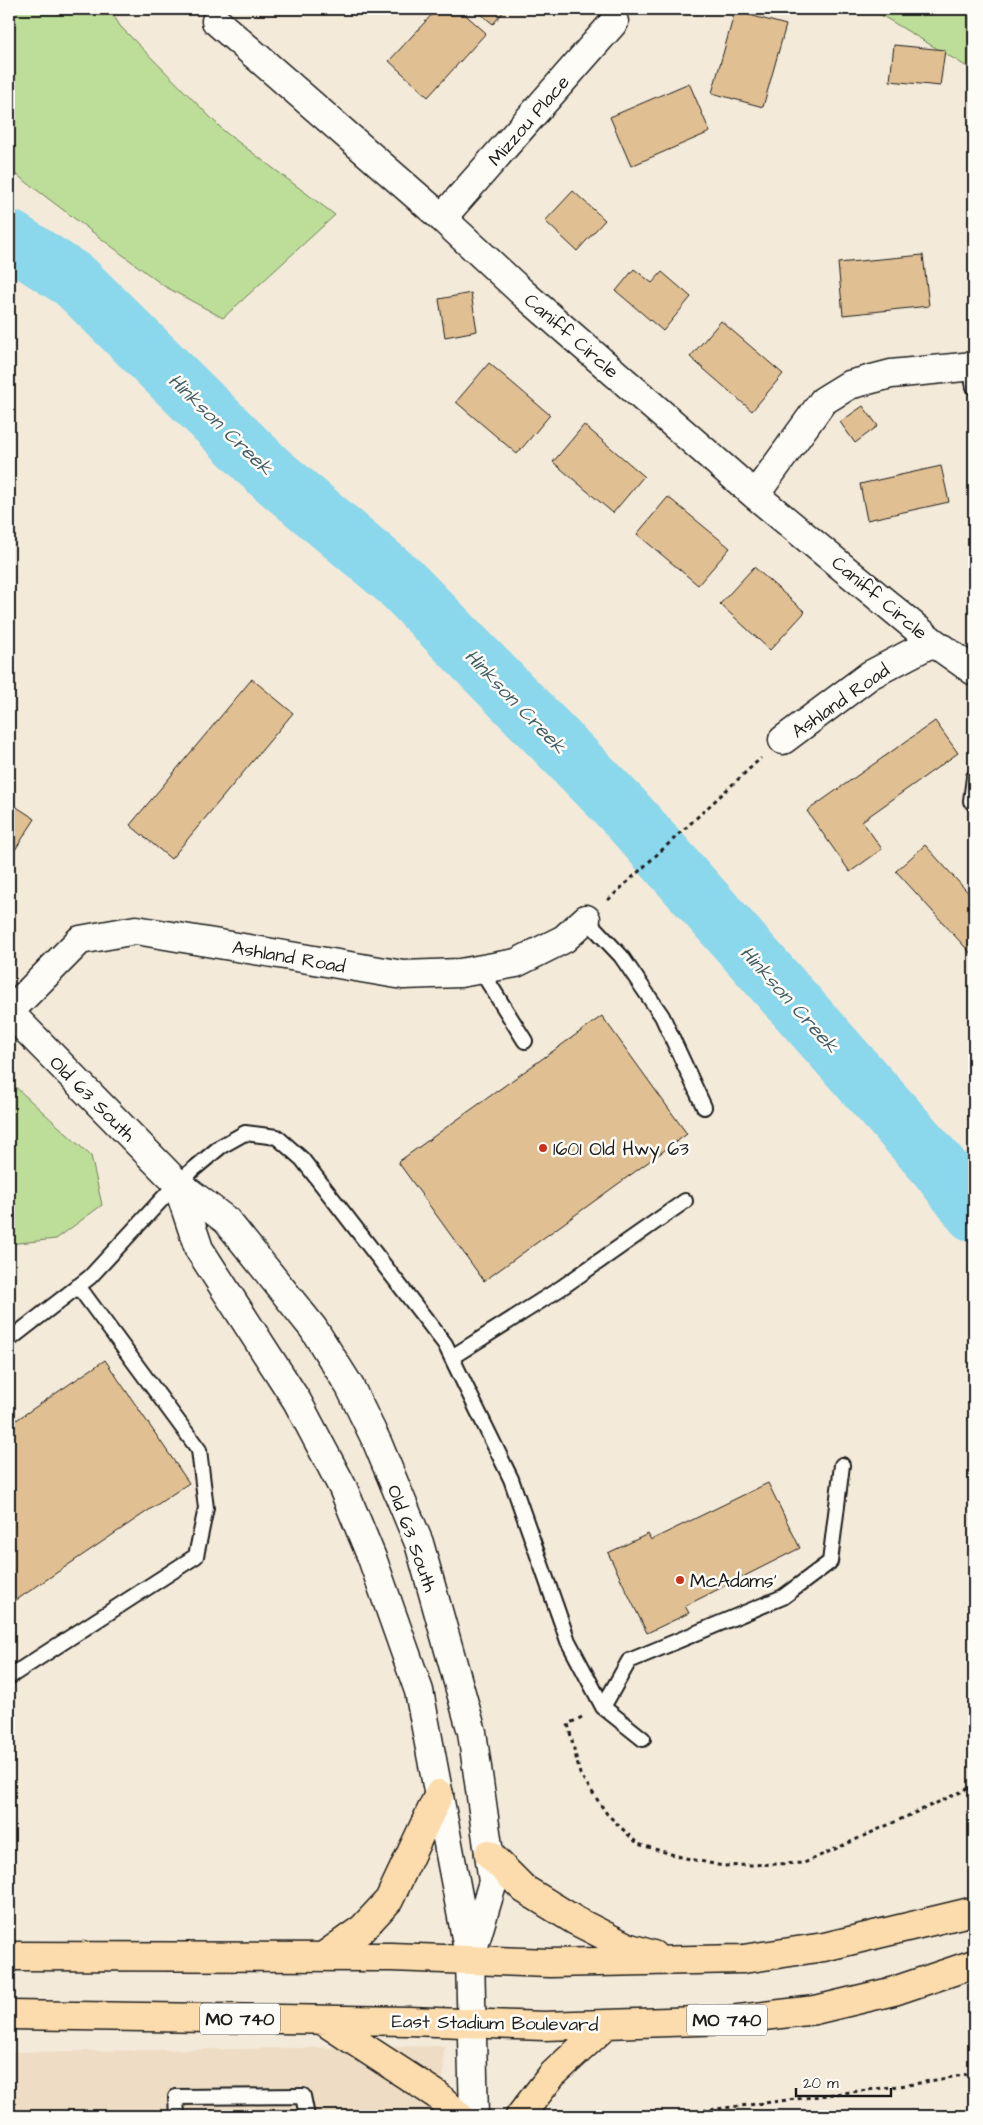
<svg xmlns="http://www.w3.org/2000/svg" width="983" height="2125" font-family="'Architects Daughter',sans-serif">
  <rect width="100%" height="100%" fill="#f4ead9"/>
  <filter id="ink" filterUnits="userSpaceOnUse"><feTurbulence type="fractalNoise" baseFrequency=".02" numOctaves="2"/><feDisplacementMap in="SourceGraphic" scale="10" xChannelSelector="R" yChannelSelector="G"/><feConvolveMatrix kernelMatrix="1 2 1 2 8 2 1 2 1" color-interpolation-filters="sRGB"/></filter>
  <g filter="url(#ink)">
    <path fill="#eeddc4" d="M 444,2046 L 443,2116 L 9,2116 L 9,2052 Z"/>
    <path fill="#bdde98" stroke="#6c7d5a" d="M 9,9 L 110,9 L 120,26 L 225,132 L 335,215 L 223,318 L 164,286 L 9,169 Z
      M 871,9 L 974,9 L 974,71 Z
      M 9,1081 L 91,1156 L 102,1205 L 56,1239 L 9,1244 Z"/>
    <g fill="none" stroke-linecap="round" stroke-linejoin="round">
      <path stroke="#8bd7eb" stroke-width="58" d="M 9,239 L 75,281 L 269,472 L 399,581 L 622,809 L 938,1166 L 974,1213"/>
    </g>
    <path fill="#e0c093" stroke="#1c1c1c" d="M 437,9 L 459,9 L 486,33 L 428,97 L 389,61 Z
      M 475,9 L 506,9 L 493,24 Z
      M 735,11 L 786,25 L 763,107 L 712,93 Z
      M 894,45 L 945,50 L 940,86 L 890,81 Z
      M 689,83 L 710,132 L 631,166 L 610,117 Z
      M 573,191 L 605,220 L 577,251 L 545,221 Z
      M 923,255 L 929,306 L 843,315 L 838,263 Z
      M 634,269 L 652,283 L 662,272 L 691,297 L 663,331 L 616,291 Z
      M 471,293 L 477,331 L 445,337 L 439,299 Z
      M 721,321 L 783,374 L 752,411 L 690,357 Z
      M 489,363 L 550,415 L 517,454 L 456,402 Z
      M 863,406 L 878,426 L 855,443 L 840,422 Z
      M 584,425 L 644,476 L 613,513 L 553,462 Z
      M 941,466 L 949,502 L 867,520 L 860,484 Z
      M 668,497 L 730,548 L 698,585 L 637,534 Z
      M 754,567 L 805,612 L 770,650 L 720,604 Z
      M 252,679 L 293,713 L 171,859 L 130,825 Z
      M 935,721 L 958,753 L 862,821 L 882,849 L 850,872 L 807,811 Z
      M 9,802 L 35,819 L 13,853 L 9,850 Z
      M 925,845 L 974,899 L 974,957 L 896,871 Z
      M 602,1016 L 687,1134 L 484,1281 L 398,1162 Z
      M 105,1360 L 189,1483 L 9,1605 L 9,1425 Z
      M 768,1483 L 800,1548 L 685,1606 L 689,1613 L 647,1633 L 608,1553 L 648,1534 L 651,1540 Z
      M 279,2111 L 279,2116 L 201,2116 L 201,2114 Z"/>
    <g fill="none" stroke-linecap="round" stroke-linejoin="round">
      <defs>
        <path id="lane" d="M 970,367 L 974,387
          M 974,777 L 971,801 L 974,804
          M 586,919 L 621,956 L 662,1016 L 704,1107
          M 480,969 L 525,1041
          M 9,1340 L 90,1277 L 177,1183 L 220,1147 L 245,1133 L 277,1137 L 302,1159 L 445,1344 L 511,1479 L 568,1641 L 603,1707 L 643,1739
          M 452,1357 L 561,1288 L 685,1201
          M 9,1677 L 196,1556 L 206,1508 L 199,1450 L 78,1286
          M 603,1707 L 629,1661 L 783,1597 L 830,1562 L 842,1465
          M 177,2116 L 176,2097 L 303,2096 L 307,2116"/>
        <path id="street" d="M 216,21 L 442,218 L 524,294 L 755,495 L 933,642 L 974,671
          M 442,218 L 614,22
          M 755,495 L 823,401 L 849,385 L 891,374 L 974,366
          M 783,740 L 870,675 L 933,642
          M 9,1012 L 80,940 L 136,930 L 403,975 L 460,973 L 516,963 L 564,939 L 586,919"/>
        <path id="secondary" d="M 9,1012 L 177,1183 L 227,1221 L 313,1328 L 350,1387 L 377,1442 L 419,1543 L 472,1732 L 493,1882 L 470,1959
          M 177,1183 L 199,1249 L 297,1401 L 343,1488 L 372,1558 L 419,1691 L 470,1959 L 474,2116"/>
        <path id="primary" d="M 489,1854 L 524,1889 L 576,1921 L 627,1947 L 653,1955
          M 9,1956 L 391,1957 L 550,1963 L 743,1959 L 824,1947 L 974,1911
          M 324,1956 L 362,1929 L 389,1900 L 439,1794
          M 9,2015 L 409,2021 L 544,2026 L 730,2020 L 815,2010 L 894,1991 L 974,1964
          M 322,2020 L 437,2095 L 459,2116
          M 520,2116 L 552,2075 L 607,2024"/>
      </defs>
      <use href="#lane" stroke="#1c1c1c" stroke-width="18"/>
      <use href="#street" stroke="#1c1c1c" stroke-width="31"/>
      <use href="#secondary" stroke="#1c1c1c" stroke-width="31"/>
      <use href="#primary" stroke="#1c1c1c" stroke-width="31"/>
      <path stroke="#1c1c1c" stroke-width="3" stroke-dasharray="4 4" stroke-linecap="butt" d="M 608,900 L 761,758
        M 582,1717 L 568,1724 L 580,1774 L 607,1814 L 638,1844 L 681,1857 L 723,1866 L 804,1863 L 974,1786
        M 671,2116 L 692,2112 L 914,2084 L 974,2073"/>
      <use href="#lane" stroke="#fdfcf7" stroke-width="14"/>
      <use href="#street" stroke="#fdfcf7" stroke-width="28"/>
      <use href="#secondary" stroke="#fdfcf7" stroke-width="28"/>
      <use href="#primary" stroke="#fcdcac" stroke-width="28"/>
    </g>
  </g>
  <g fill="#c8321e" stroke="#fdfcf7" stroke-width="2">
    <circle cx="543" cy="1148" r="5"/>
    <circle cx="680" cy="1580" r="5"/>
  </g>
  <g text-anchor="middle" stroke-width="5" stroke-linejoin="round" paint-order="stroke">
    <g fill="#fdfcf7" stroke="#605f5e" stroke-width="1">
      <rect x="200" y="2003.5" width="80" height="31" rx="4"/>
      <rect x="687" y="2004.5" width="80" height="31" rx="4"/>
    </g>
    <g font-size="18" font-weight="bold" fill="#1c1c1c">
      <text x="240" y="2025">MO 740</text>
      <text x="727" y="2026">MO 740</text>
    </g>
    <g font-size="19" fill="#1c1c1c" stroke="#fdfcf7">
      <text transform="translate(528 120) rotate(-49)" y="7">Mizzou Place</text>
      <text transform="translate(572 335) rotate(41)" y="7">Caniff Circle</text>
      <text transform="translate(880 597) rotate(40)" y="7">Caniff Circle</text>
      <text transform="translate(840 700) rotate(-35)" y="7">Ashland Road</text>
      <text transform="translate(289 956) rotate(10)" y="7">Ashland Road</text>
      <text transform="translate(93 1098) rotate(45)" y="7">Old 63 South</text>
      <text transform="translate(413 1538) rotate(70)" y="7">Old 63 South</text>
      <text transform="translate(495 2022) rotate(1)" y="7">East Stadium Boulevard</text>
    </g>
    <g font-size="19" fill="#1c1c1c" stroke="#fdfcf7" text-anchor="start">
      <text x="553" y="1155">1601 Old Hwy 63</text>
      <text x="690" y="1587">McAdams'</text>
    </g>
    <g font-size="20" font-style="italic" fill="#435d64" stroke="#fdfcf7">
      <text transform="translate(221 424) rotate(44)" y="7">Hinkson Creek</text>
      <text transform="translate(516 701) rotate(46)" y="7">Hinkson Creek</text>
      <text transform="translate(790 999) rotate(48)" y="7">Hinkson Creek</text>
    </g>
  </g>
  <rect width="983" height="2125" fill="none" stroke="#fdfcf7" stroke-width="30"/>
  <rect x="15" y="15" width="953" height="2095" fill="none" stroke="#1c1c1c" stroke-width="2" filter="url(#ink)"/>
  <path d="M796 2088v8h95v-8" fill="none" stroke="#1c1c1c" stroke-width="2.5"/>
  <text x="803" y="2088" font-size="15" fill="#1c1c1c" stroke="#fdfcf7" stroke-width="4" paint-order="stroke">20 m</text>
</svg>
